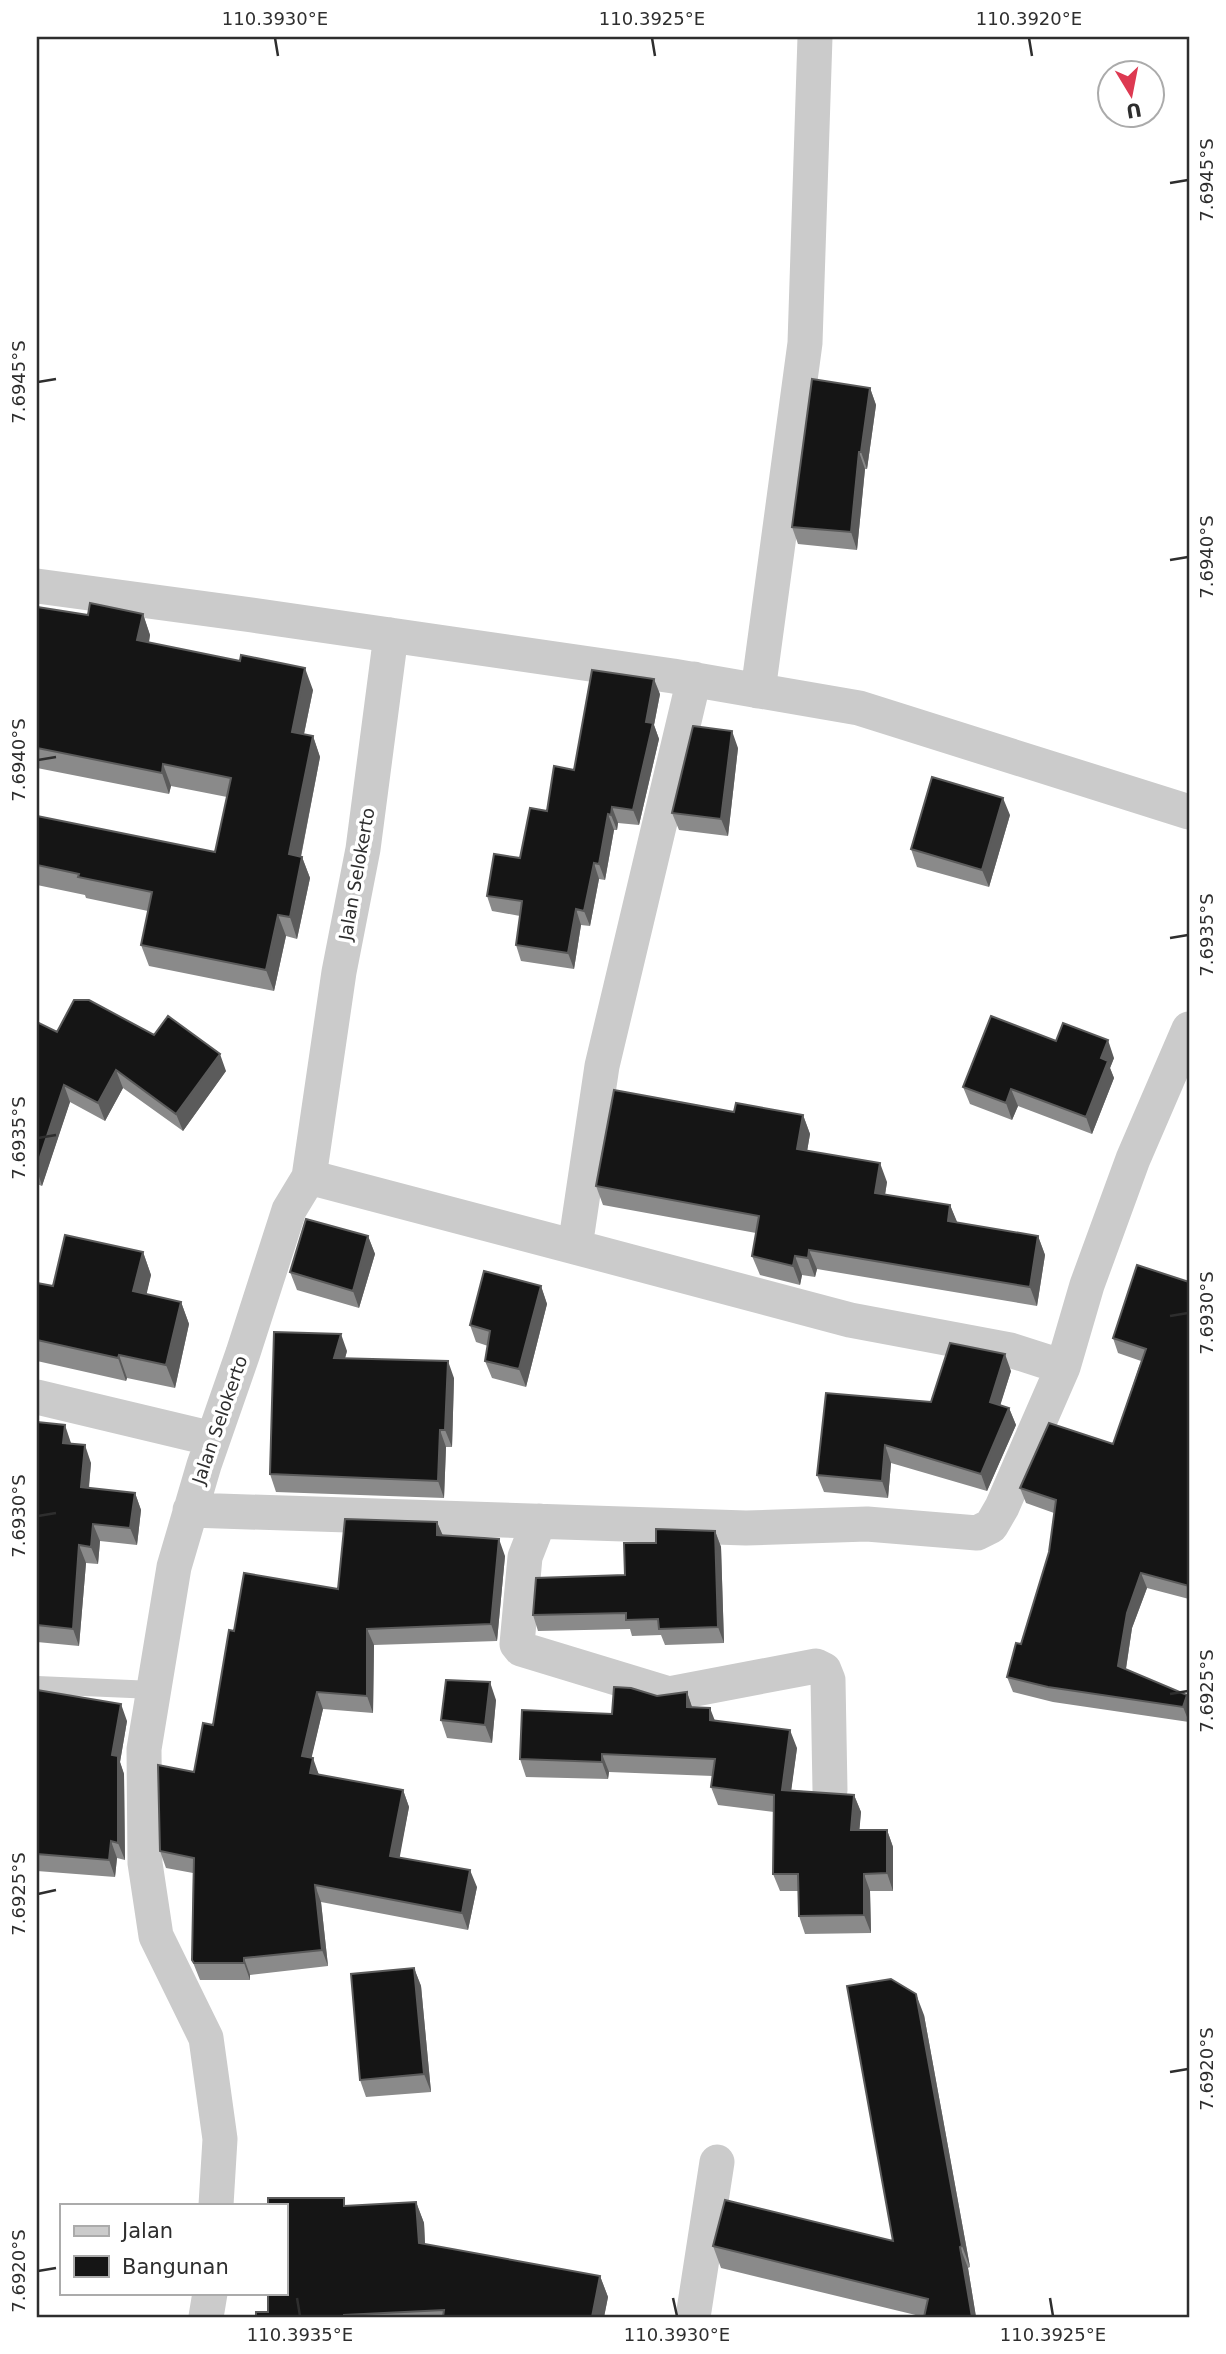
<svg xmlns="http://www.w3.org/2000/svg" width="1226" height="2354" font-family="'DejaVu Sans',sans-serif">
  <rect width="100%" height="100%" fill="#fff"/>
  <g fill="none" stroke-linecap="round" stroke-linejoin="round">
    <path stroke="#cbcbcb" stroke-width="18" d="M 37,1685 L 154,1690"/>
    <path stroke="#cbcbcb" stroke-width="35" d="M 37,586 L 252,615 L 673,676 L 859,708 L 1189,812
      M 694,679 L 602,1066 L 575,1247 L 850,1320 L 1010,1350 L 1063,1367 L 1087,1285 L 1133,1159 L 1189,1029
      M 758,691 L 805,343 L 815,37
      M 309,1177 L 575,1247
      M 37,1397 L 213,1439
      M 190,1510 L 746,1528 L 867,1524 L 977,1533 L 991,1526 L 1002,1507 L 1063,1367
      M 539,1521 L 525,1557 L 517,1644 L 521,1649 L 669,1694 L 816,1666 L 824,1670 L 828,1680 L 830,1790
      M 216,2205 L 220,2139 L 206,2038 L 156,1936 L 145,1863 L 144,1749 L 174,1567 L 204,1465 L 243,1353 L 289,1210 L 309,1177 L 339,972 L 363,849 L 391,635
      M 206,2317 L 210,2293
      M 693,2317 L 717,2162"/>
  </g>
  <path fill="#8a8a8a" d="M 45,37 L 64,37 L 63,39 Z
    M 870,388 L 876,405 L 867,469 L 865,469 L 857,550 L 798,544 L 792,527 Z
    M 37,607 L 88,615 L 143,614 L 150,635 L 149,643 L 313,690 L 304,734 L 313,736 L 320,757 L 301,857 L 302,857 L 310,878 L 297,939 L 286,936 L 274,991 L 149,966 L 141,945 L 148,911 L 86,898 L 85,895 L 37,885 L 37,816 L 215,852 L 227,797 L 171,786 L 169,794 L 37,768 Z
    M 660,694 L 654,725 L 659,739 L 639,825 L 618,823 L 617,830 L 614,830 L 605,880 L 599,879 L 590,926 L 581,925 L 574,969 L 521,961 L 516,945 L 520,916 L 492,911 L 487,896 L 520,858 L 547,811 L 574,770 Z
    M 738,748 L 728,836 L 679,830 L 672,813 Z
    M 1010,815 L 989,887 L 917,867 L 911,849 Z
    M 37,1022 L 57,1032 L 154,1035 L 226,1071 L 183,1131 L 123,1088 L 105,1121 L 70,1102 L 42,1186 L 37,1184 Z
    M 1056,1041 L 1114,1058 L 1110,1068 L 1114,1078 L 1092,1134 L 1018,1106 L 1012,1120 L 970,1104 L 963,1087 Z
    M 734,1112 L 803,1115 L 810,1134 L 807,1151 L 887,1182 L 885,1195 L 950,1205 L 957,1223 L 1038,1236 L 1045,1255 L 1037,1306 L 817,1269 L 815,1277 L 802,1275 L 800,1285 L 760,1275 L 752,1256 L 756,1233 L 603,1205 L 596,1186 Z
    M 368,1236 L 375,1254 L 359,1308 L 297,1290 L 290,1272 Z
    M 143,1252 L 151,1275 L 146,1294 L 181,1302 L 189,1324 L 175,1388 L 127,1378 L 126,1381 L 37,1361 L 37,1283 L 53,1286 Z
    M 1189,1282 L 1189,1599 L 1147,1588 L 1132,1628 L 1126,1669 L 1187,1695 L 1189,1722 L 1053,1702 L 1013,1692 L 1007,1677 L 1021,1644 L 1049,1552 L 1054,1513 L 1026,1503 L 1020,1488 L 1113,1444 L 1141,1361 L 1118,1353 L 1113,1338 Z
    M 541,1286 L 547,1304 L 526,1387 L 492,1378 L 485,1361 L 488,1346 L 476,1342 L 470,1325 Z
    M 347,1351 L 345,1358 L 454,1378 L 452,1447 L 446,1447 L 444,1498 L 276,1492 L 270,1474 Z
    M 1011,1371 L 1000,1405 L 1009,1408 L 1016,1425 L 987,1491 L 891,1463 L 888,1498 L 824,1492 L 817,1475 L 931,1402 Z
    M 37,1422 L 71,1443 L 71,1444 L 91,1463 L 89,1488 L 135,1493 L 141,1510 L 137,1545 L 100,1541 L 98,1564 L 86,1563 L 79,1646 L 37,1642 Z
    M 437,1522 L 442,1535 L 505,1556 L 497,1641 L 374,1645 L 373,1713 L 323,1709 L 311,1758 L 319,1775 L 403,1790 L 409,1807 L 399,1857 L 477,1887 L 468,1930 L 321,1902 L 328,1966 L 250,1975 L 250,1980 L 200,1980 L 192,1960 L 193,1873 L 166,1868 L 160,1851 L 213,1725 L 234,1631 L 338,1589 Z
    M 715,1531 L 721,1547 L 724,1643 L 665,1645 L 661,1635 L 632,1636 L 630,1629 L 538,1631 L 533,1615 L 625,1575 L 656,1543 Z
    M 37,1690 L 127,1721 L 120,1762 L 124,1774 L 125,1860 L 117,1858 L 115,1877 L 37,1871 Z
    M 687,1692 L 692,1707 L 715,1721 L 797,1748 L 791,1790 L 854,1795 L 861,1812 L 859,1830 L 887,1830 L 893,1847 L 893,1891 L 870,1891 L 871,1933 L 805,1934 L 799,1916 L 799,1891 L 780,1891 L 773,1874 L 774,1812 L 718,1805 L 711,1787 L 713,1776 L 609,1772 L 608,1779 L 526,1777 L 520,1759 L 612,1714 L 657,1696 Z
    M 496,1700 L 492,1743 L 447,1738 L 441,1720 Z
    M 414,1968 L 421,1986 L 431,2092 L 366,2097 L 360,2080 Z
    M 924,2015 L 970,2267 L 968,2268 L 976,2317 L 924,2317 L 721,2268 L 713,2246 L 893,2241 Z
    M 416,2202 L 424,2223 L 425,2245 L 600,2276 L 608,2297 L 604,2317 L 256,2317 L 268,2312 L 346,2206 Z"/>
  <path fill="#5b5b5b" d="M 870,388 L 876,405 L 867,469 L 861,452 Z
    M 859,452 L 865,469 L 857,550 L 851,532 Z
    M 143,614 L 150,635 L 145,662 L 137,640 Z
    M 305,668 L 313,690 L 300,753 L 292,732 Z
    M 654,679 L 660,694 L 654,725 L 659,739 L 639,825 L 633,810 L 646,722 Z
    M 732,731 L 738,748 L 728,836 L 721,819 Z
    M 313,736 L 320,757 L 297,876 L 289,854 Z
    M 163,764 L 171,786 L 169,794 L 162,773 Z
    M 1003,798 L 1010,815 L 989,887 L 982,870 Z
    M 612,807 L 618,823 L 617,830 L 611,815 Z
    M 608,814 L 614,830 L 605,880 L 599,864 Z
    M 302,857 L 310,878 L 297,939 L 290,917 Z
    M 594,863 L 599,879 L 590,926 L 584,911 Z
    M 576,909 L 581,925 L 574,969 L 568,953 Z
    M 278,915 L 286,936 L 274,991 L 266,970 Z
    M 1108,1040 L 1114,1058 L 1110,1068 L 1114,1078 L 1092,1134 L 1086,1117 L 1101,1058 Z
    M 220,1054 L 226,1071 L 183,1131 L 176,1114 Z
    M 116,1070 L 123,1088 L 105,1121 L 98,1103 Z
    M 64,1085 L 70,1102 L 42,1186 L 37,1170 L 37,1166 Z
    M 1011,1089 L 1018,1106 L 1012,1120 L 1006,1103 Z
    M 803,1115 L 810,1134 L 804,1169 L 797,1149 Z
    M 880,1163 L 887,1182 L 882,1213 L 875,1193 Z
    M 950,1205 L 958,1224 L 948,1221 Z
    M 368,1236 L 375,1254 L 359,1308 L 353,1291 Z
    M 1038,1236 L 1045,1255 L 1037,1306 L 1030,1287 Z
    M 809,1250 L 817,1269 L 815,1277 L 808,1258 Z
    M 143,1252 L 151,1275 L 142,1314 L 133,1291 Z
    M 795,1256 L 802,1275 L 800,1285 L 793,1266 Z
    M 541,1286 L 547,1304 L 526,1387 L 519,1369 Z
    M 181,1302 L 189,1324 L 175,1388 L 166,1365 Z
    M 341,1334 L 347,1351 L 340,1376 L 334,1358 Z
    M 1005,1354 L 1011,1371 L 996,1419 L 990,1402 Z
    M 119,1355 L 127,1378 L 126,1381 L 118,1358 Z
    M 448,1361 L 454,1378 L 452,1447 L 445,1430 Z
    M 1009,1408 L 1016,1425 L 987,1491 L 981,1474 Z
    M 65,1425 L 71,1443 L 69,1460 L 63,1443 Z
    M 440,1430 L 446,1447 L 444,1498 L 438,1481 Z
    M 85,1445 L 91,1463 L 87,1505 L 81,1487 Z
    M 885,1445 L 891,1463 L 888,1498 L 882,1481 Z
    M 135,1493 L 141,1510 L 137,1545 L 130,1528 Z
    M 437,1522 L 444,1538 L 437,1535 Z
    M 93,1524 L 100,1541 L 98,1564 L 91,1547 Z
    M 715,1531 L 721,1547 L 724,1643 L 718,1627 Z
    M 499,1539 L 505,1556 L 497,1641 L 491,1624 Z
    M 79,1545 L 86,1563 L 79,1646 L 73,1629 Z
    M 1141,1573 L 1147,1588 L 1132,1628 L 1124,1681 L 1118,1666 L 1127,1613 Z
    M 367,1629 L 374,1645 L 373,1713 L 367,1696 Z
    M 490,1682 L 496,1700 L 492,1743 L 485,1725 Z
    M 317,1692 L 323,1709 L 308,1773 L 302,1756 Z
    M 687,1692 L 693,1710 L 687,1707 Z
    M 1187,1695 L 1189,1701 L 1189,1722 L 1183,1707 Z
    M 121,1704 L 127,1721 L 120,1762 L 124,1774 L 125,1860 L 118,1843 L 112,1755 Z
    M 710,1708 L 717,1726 L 710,1720 Z
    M 790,1730 L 797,1748 L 789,1807 L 782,1790 Z
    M 602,1754 L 609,1772 L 608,1779 L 602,1762 Z
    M 313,1758 L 319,1775 L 310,1773 Z
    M 403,1790 L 409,1807 L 397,1872 L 390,1856 Z
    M 854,1795 L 861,1812 L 858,1847 L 851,1830 Z
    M 887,1830 L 893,1847 L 893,1891 L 887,1873 Z
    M 111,1841 L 117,1858 L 115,1877 L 109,1860 Z
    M 470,1870 L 477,1887 L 468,1930 L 462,1913 Z
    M 864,1874 L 870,1891 L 871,1933 L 864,1915 Z
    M 315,1885 L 321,1902 L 328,1966 L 322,1950 Z
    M 244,1958 L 250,1975 L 250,1980 L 244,1963 Z
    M 414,1968 L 421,1986 L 431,2092 L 424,2074 Z
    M 916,1994 L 924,2015 L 970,2267 L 962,2246 Z
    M 416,2202 L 424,2223 L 426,2264 L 419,2243 Z
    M 960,2247 L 968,2268 L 976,2317 L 972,2317 Z
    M 600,2276 L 608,2297 L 604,2317 L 592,2317 Z"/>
  <path fill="#151515" stroke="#5b5b5b" stroke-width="2" d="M 812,379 L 870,388 L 861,452 L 859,452 L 851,532 L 792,527 Z
    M 90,603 L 143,614 L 137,640 L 240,661 L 241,655 L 305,668 L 292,732 L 313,736 L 289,854 L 302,857 L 290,917 L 278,915 L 266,970 L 141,945 L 152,892 L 78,877 L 79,874 L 37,865 L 37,816 L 215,852 L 231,778 L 163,764 L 162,773 L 37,748 L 37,607 L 88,615 Z
    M 592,670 L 654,679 L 646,722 L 653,723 L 633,810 L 612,807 L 611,815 L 608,814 L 599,864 L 594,863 L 584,911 L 576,909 L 568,953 L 516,945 L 522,901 L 487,896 L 494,854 L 520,858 L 530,808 L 547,811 L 554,766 L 574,770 Z
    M 693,726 L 732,731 L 721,819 L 672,813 Z
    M 932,777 L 1003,798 L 982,870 L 911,849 Z
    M 74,1000 L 89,1000 L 154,1035 L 168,1016 L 220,1054 L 176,1114 L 116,1070 L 98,1103 L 64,1085 L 37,1166 L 37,1022 L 57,1032 Z
    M 991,1016 L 1056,1041 L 1063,1023 L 1108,1040 L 1101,1058 L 1108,1061 L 1086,1117 L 1011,1089 L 1006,1103 L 963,1087 Z
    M 614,1090 L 734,1112 L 736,1103 L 803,1115 L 797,1149 L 880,1163 L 875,1193 L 950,1205 L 948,1221 L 1038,1236 L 1030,1287 L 809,1250 L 808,1258 L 795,1256 L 793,1266 L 752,1256 L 759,1216 L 596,1186 Z
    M 306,1219 L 368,1236 L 353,1291 L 290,1272 Z
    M 65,1235 L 143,1252 L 133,1291 L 181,1302 L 166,1365 L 119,1355 L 118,1358 L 37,1340 L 37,1283 L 53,1286 Z
    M 1137,1265 L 1189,1282 L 1189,1586 L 1141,1573 L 1127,1613 L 1118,1666 L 1187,1695 L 1183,1707 L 1048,1687 L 1007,1677 L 1016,1643 L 1021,1644 L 1049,1552 L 1056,1500 L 1020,1488 L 1049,1423 L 1113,1444 L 1146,1349 L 1113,1338 Z
    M 484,1271 L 541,1286 L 519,1369 L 485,1361 L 490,1331 L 470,1325 Z
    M 274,1332 L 341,1334 L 334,1358 L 448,1361 L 445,1430 L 440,1430 L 438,1481 L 270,1474 Z
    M 950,1343 L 1005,1354 L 990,1402 L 1009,1408 L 981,1474 L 885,1445 L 882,1481 L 817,1475 L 826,1393 L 931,1402 Z
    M 37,1422 L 65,1425 L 63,1443 L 85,1445 L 81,1487 L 135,1493 L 130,1528 L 93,1524 L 91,1547 L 79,1545 L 73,1629 L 37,1625 Z
    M 345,1519 L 437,1522 L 437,1535 L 499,1539 L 491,1624 L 367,1629 L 367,1696 L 317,1692 L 302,1756 L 313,1758 L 310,1773 L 403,1790 L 390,1856 L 470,1870 L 462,1913 L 315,1885 L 322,1950 L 244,1958 L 244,1963 L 194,1963 L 192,1960 L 194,1858 L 160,1851 L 158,1765 L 194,1772 L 203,1723 L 213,1725 L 229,1630 L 234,1631 L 244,1573 L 338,1589 Z
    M 656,1529 L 715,1531 L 718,1627 L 659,1629 L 658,1619 L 626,1620 L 626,1613 L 533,1615 L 536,1578 L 625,1575 L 624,1543 L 656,1543 Z
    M 446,1680 L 490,1682 L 485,1725 L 441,1720 Z
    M 614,1687 L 631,1688 L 657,1696 L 687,1692 L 687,1707 L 710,1708 L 710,1720 L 790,1730 L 782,1790 L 854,1795 L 851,1830 L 887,1830 L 887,1873 L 864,1874 L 864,1915 L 799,1916 L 798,1874 L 773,1874 L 774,1795 L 711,1787 L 715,1759 L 602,1754 L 602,1762 L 520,1759 L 522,1710 L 612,1714 Z
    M 37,1690 L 121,1704 L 112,1755 L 118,1756 L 118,1843 L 111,1841 L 109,1860 L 37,1854 Z
    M 414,1968 L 424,2074 L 360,2080 L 351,1974 Z
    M 891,1979 L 916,1994 L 962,2246 L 960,2247 L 972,2317 L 924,2317 L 928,2299 L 713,2246 L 725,2200 L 893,2241 L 847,1986 Z
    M 268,2198 L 344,2198 L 344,2206 L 416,2202 L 419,2243 L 600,2276 L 592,2317 L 443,2317 L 444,2310 L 344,2315 L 344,2317 L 256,2317 L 256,2312 L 268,2312 L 268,2293 L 285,2293 L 285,2205 L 268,2205 Z"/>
  <path fill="none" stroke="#2e2e2e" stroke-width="2.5" d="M 275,38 L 278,56M 652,38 L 655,56M 1029,38 L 1032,56M 1170,183 L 1188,180M 38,382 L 56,379M 1170,560 L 1188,557M 38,760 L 56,757M 1170,938 L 1188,935M 38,1138 L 56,1135M 1170,1316 L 1188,1313M 38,1516 L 56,1513M 1170,1694 L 1188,1691M 38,1894 L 56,1890M 1170,2072 L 1188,2069M 38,2271 L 56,2268M 297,2298 L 300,2316M 673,2298 L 677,2316M 1050,2298 L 1053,2316"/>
  <g text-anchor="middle" stroke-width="7" stroke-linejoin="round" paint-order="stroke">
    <g font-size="18" fill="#2e2e2e" stroke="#fff">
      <text transform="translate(357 874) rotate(-80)" y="6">Jalan Selokerto</text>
      <text transform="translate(220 1420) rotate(-71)" y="6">Jalan Selokerto</text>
    </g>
  </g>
  <rect width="1226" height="2354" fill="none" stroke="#ffffff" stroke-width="77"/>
  <rect x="60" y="2204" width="228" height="91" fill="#ffffff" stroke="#ababab" stroke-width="2"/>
  <rect x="74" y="2226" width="35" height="10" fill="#cbcbcb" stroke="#ababab" stroke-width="2"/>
  <text x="122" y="2238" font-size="21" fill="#2e2e2e">Jalan</text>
  <rect x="74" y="2256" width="35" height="21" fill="#151515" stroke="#ababab" stroke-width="2"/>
  <text x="122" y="2274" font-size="21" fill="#2e2e2e">Bangunan</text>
  <g transform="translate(1131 94) rotate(170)"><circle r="33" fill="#ffffff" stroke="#ababab" stroke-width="2"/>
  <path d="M0-5L12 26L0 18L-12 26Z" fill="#dd3951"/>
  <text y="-10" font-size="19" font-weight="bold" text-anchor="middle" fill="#2e2e2e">U</text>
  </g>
  <rect x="38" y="38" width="1150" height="2278" fill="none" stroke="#2e2e2e" stroke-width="2.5"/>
  <g font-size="18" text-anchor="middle" fill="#2e2e2e">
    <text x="275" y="25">110.3930°E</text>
    <text x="652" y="25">110.3925°E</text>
    <text x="1029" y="25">110.3920°E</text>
    <text transform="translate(1207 180) rotate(-90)" y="6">7.6945°S</text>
    <text transform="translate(19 382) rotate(-90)" y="6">7.6945°S</text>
    <text transform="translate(1207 557) rotate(-90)" y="6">7.6940°S</text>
    <text transform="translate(19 760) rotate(-90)" y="6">7.6940°S</text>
    <text transform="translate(1207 935) rotate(-90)" y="6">7.6935°S</text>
    <text transform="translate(19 1138) rotate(-90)" y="6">7.6935°S</text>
    <text transform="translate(1207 1313) rotate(-90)" y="6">7.6930°S</text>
    <text transform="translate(19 1516) rotate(-90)" y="6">7.6930°S</text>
    <text transform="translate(1207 1691) rotate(-90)" y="6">7.6925°S</text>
    <text transform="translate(19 1894) rotate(-90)" y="6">7.6925°S</text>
    <text transform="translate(1207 2069) rotate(-90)" y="6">7.6920°S</text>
    <text transform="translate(19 2271) rotate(-90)" y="6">7.6920°S</text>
    <text x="300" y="2341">110.3935°E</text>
    <text x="677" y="2341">110.3930°E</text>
    <text x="1053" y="2341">110.3925°E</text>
  </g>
</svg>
